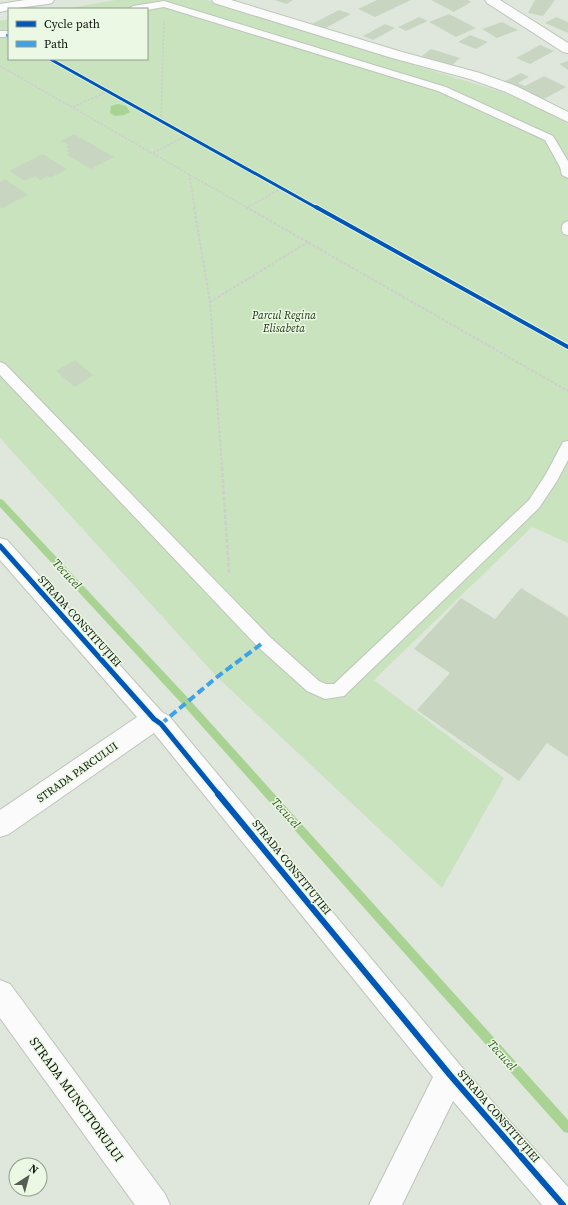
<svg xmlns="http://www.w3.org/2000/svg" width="568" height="1205" font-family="'Source Serif 4',serif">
  <rect width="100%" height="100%" fill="#dfe7dc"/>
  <path fill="#c8e3bd" d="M 115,0 L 206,0 L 527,100 L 568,124 L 568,543 L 532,527 L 374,680 L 504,778 L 442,888 L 217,677 L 0,438 L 0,21 L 9,19 L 9,59 L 147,59 L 147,9 L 65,9 Z"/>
  <path fill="#a8d393" d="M 118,104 L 126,106 L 130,112 L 124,115 L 115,116 L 110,113 L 111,106 Z"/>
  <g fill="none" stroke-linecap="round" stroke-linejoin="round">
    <path fill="#a8d393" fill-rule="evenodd" d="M 0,499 L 3,500 L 189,699 L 568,1120 L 568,1133 L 564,1132 L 183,705 L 0,507 Z"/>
  </g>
  <path fill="#c8d6c1" d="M 274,0 L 293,0 L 287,4 Z
    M 377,0 L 411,0 L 375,17 L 358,9 Z
    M 431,0 L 468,0 L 471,2 L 454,12 Z
    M 535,0 L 555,0 L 543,16 L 528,13 Z
    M 339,10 L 351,14 L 322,30 L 310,25 Z
    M 449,14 L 476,28 L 456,37 L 429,22 Z
    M 419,17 L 428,21 L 406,31 L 398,27 Z
    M 556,17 L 568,22 L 568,33 L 545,23 Z
    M 502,22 L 518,30 L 497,38 L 482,29 Z
    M 385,24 L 395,28 L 373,40 L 363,36 Z
    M 470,35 L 488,42 L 476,49 L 458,42 Z
    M 540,45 L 554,51 L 530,64 L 516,58 Z
    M 431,49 L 460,58 L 452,65 L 422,56 Z
    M 568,61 L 568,70 L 559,64 Z
    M 521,73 L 529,77 L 518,83 L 525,86 L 544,76 L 566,87 L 542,100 L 503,82 Z
    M 74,134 L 114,157 L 91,169 L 67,155 L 70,153 L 66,151 L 69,149 L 66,147 L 69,145 L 61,141 Z
    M 43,154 L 67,169 L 50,178 L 47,176 L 40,180 L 35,176 L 25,181 L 9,171 Z
    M 5,179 L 28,195 L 2,208 L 0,207 L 0,182 Z
    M 75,360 L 93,375 L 75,387 L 56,371 Z
    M 521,588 L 568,617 L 568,757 L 547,743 L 519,781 L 417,710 L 450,673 L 414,649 L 461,598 L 495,619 Z"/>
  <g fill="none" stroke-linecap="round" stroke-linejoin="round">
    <defs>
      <path id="lane" d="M 164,1 L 446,87 L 553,136 L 568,161 L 568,178 L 562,175 L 560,167 L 545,140 L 438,91 L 164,7 L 147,10 L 128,9 L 133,6 Z
        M 0,31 L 9,31 L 9,37 L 0,37 Z
        M 568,221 L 568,235 L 564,234 C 561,230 561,226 564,223 Z
        M 0,362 L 5,364 L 270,637 L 319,681 L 326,684 L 334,684 L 529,500 L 546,474 L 563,442 L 568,441 L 568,460 L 557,481 L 539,508 L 344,696 L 325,699 L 307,691 L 258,647 L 0,375 Z"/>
      <path id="street" d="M 212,0 L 231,0 L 402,52 L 480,73 L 516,86 L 568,112 L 568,122 L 506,92 L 470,79 L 392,58 L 214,3 Z
        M 0,538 L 7,540 L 162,712 L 169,716 L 460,1065 L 568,1187 L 568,1205 L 542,1205 L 453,1101 L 402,1205 L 369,1205 L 433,1077 L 154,733 L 9,834 L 0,837 L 0,810 L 137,717 L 0,560 Z
        M 0,980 L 10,984 L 165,1194 L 170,1205 L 135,1205 L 0,1018 Z"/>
      <path id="secondary" d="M 25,0 L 54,0 L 52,3 L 48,4 L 9,9 L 9,10 L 0,12 L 0,4 Z
        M 485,0 L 500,0 L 568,43 L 568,53 L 563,52 L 487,3 Z"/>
    </defs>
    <use href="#lane" stroke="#bec5bb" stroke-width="2"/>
    <use href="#street" stroke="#bec5bb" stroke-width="2"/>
    <use href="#secondary" stroke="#bec5bb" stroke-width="2"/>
    <path stroke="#cdcfcd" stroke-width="1.5" stroke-dasharray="2.5 1.5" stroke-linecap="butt" d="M 0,66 L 248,208
      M 73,107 L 108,91
      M 161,121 L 164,20
      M 153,153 L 187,135
      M 189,174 L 195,208
      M 248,207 L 282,188"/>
    <path stroke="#cdcfcd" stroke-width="2" stroke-dasharray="3 1.5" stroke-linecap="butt" d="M 194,207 L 210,302 L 222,468
      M 246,207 L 568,391
      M 210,302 L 308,242"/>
    <path stroke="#cdcfcd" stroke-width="2.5" stroke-dasharray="4 2" stroke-linecap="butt" d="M 222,467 L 229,573"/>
    <use href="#lane" fill="#fafbfa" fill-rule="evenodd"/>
    <use href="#street" fill="#fafbfa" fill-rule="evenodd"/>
    <use href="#secondary" fill="#fafbfa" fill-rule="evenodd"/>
    <path stroke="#3da2e9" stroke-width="2.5" stroke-dasharray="5 2.5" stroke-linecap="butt" d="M 6,35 L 9,36"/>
    <path stroke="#3da2e9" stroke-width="4" stroke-dasharray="8 4" stroke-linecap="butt" d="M 161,724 L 217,677 L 264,642"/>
    <defs>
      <path id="cycleway-far3" d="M 50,59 L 317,208"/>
      <path id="cycleway-far2" d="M 316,207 L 568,347"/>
      <path id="cycleway-far1" d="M 0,546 L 154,719 L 161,724 L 219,795"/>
      <path id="cycleway" d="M 218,794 L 450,1075 L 563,1205"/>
    </defs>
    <use href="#cycleway-far3" stroke="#ebf9e4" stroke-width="4.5"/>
    <use href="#cycleway-far2" stroke="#ebf9e4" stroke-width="6"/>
    <use href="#cycleway-far1" stroke="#ebf9e4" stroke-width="8"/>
    <use href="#cycleway" stroke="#ebf9e4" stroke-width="9"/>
    <use href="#cycleway-far3" stroke="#0057b8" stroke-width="3"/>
    <use href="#cycleway-far2" stroke="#0057b8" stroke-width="4"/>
    <use href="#cycleway-far1" stroke="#0057b8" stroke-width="5"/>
    <use href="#cycleway" stroke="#0057b8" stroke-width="6"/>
  </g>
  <g text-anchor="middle" stroke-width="3" stroke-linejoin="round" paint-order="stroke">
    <g font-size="11" font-style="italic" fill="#1b310e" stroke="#ebf9e4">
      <text x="284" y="319">Parcul Regina<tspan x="284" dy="13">Elisabeta</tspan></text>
    </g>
    <g font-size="11" fill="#0f140d" stroke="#ebf9e4">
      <text transform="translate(80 621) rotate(48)" y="4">STRADA CONSTITUȚIEI</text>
      <text transform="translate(77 772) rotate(-35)" y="4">STRADA PARCULUI</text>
      <text transform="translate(292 867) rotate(51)" y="4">STRADA CONSTITUȚIEI</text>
      <text transform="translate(499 1116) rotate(49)" y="4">STRADA CONSTITUȚIEI</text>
    </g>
    <g font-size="12" font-style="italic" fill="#2f5319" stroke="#ebf9e4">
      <text transform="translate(67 574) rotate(47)" y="4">Tecucel</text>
      <text transform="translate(286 813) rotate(48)" y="4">Tecucel</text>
      <text transform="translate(502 1055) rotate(48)" y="4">Tecucel</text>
    </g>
    <g font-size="13" fill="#0f140d" stroke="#ebf9e4">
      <text transform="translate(77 1099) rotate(54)" y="5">STRADA MUNCITORULUI</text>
    </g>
  </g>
  <rect x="8" y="8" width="140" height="52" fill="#ebf9e4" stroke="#939d8e"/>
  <rect x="16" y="21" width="20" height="6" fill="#0057b8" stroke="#939d8e"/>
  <text x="44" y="28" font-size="12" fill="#0f140d">Cycle path</text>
  <rect x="16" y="41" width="20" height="6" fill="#3da2e9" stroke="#939d8e"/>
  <text x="44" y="48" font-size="12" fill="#0f140d">Path</text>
  <g transform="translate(28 1177) rotate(36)"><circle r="19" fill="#ebf9e4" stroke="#939d8e"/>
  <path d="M0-3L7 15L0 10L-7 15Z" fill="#585e55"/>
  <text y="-6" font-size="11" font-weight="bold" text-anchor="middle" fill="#0f140d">N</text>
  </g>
</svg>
